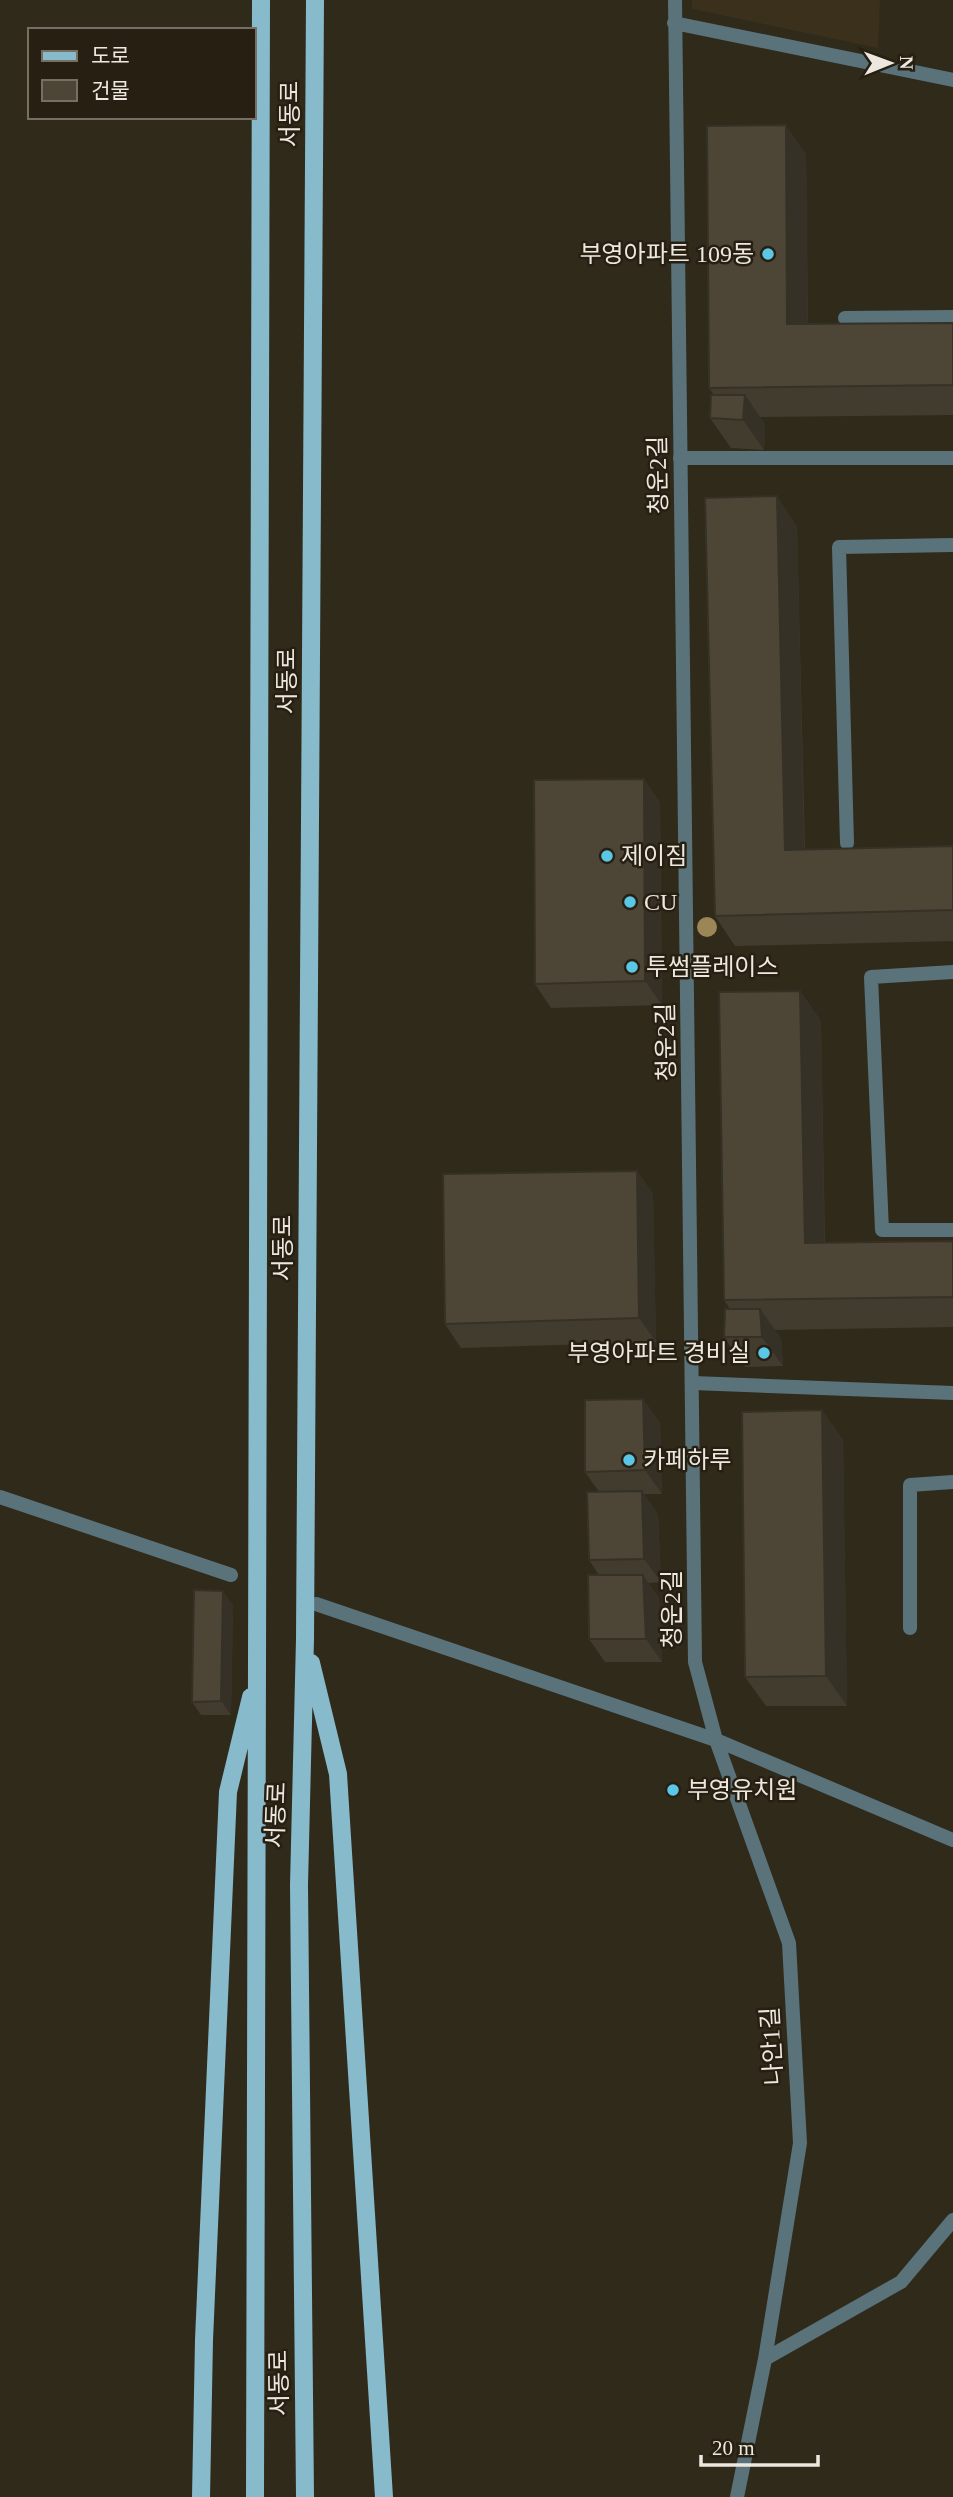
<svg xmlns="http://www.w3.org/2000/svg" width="953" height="2497" font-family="'Times New Roman','Noto Sans KR',serif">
  <rect width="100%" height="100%" fill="#302a1b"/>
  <path fill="#3a301b" d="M 692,0 L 880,0 L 878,48 L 692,9 Z"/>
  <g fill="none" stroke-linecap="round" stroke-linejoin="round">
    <path stroke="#5a737b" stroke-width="14" d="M 845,318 L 953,317
      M 680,458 L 953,458
      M 847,843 L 839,547 L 953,545
      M 953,972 L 871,977 L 882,1230 L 953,1230
      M 693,1383 L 953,1393
      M 0,1497 L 231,1575
      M 316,1604 L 716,1740
      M 910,1628 L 910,1485 L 953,1482"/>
    <path stroke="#5a737b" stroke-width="14" d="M 675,0 L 695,1662 L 716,1740 L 953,1840
      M 674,23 L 953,80
      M 716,1740 L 789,1943 L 800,2143 L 765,2359
      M 737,2497 L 765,2359 L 901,2282 L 953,2220"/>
    <path stroke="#87bacb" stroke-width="18" d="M 311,1663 L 338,1774 L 384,2497
      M 201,2497 L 204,2340 L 228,1792 L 251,1697
      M 255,2497 L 261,0
      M 305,2497 L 299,1885 L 305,1639 L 315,0"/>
  </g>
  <circle fill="#9a8656" cx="707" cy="927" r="10"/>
  <path fill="#423c2e" d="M 806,154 L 808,324 L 953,323 L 953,415 L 760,417 L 765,424 L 764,450 L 731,448 L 710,418 L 714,395 L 709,388 Z
    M 797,526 L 805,850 L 953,846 L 953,941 L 735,946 L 715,916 Z
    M 660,802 L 662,1005 L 551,1008 L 535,984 Z
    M 800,991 L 821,1021 L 825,1243 L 953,1241 L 953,1327 L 775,1330 L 781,1338 L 783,1366 L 745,1367 L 724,1337 L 730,1309 L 724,1300 Z
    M 637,1171 L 653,1194 L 656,1342 L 461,1348 L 445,1324 Z
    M 822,1410 L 843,1440 L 847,1706 L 766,1706 L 745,1677 Z
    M 660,1422 L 662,1494 L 644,1494 L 658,1514 L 661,1582 L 648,1583 L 659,1598 L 662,1662 L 605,1662 L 589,1639 L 599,1575 L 589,1560 L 599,1492 L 585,1472 Z
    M 233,1605 L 231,1715 L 201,1715 L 192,1702 Z"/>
  <path fill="#363126" d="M 786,125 L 806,154 L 808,353 L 787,324 Z
    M 745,395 L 765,424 L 764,450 L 743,420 Z
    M 777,496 L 797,526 L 805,880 L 785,850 Z
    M 644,779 L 660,802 L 662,1005 L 645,981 Z
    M 800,991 L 821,1021 L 825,1273 L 805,1243 Z
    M 637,1171 L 653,1194 L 656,1342 L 639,1318 Z
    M 760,1309 L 781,1338 L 783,1366 L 762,1337 Z
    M 643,1399 L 660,1422 L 662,1494 L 645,1470 Z
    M 822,1410 L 843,1440 L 847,1706 L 826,1676 Z
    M 642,1491 L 658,1514 L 661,1582 L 644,1559 Z
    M 643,1575 L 659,1598 L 662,1662 L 646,1639 Z
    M 223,1591 L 233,1605 L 231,1715 L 221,1701 Z"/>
  <path fill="#4d4636" stroke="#363126" stroke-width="2" d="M 786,125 L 787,324 L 953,323 L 953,385 L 709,388 L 707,126 Z
    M 711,395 L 745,395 L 743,420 L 710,418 Z
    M 777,496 L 785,850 L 953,846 L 953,910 L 715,916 L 705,498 Z
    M 644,779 L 645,981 L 535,984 L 534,780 Z
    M 800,991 L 805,1243 L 953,1241 L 953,1297 L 724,1300 L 719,992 Z
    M 637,1171 L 639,1318 L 445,1324 L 443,1174 Z
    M 725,1309 L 760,1309 L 762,1337 L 724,1337 Z
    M 643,1399 L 645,1470 L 585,1472 L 585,1400 Z
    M 822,1410 L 826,1676 L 745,1677 L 742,1412 Z
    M 642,1491 L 644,1559 L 589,1560 L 587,1492 Z
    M 588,1575 L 643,1575 L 646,1639 L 589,1639 Z
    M 194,1590 L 223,1591 L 221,1701 L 192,1702 Z"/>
  <g fill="#5bc7e7" stroke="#272012" stroke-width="2.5">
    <circle cx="768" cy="254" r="7"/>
    <circle cx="607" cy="856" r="7"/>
    <circle cx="630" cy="902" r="7"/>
    <circle cx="632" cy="967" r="7"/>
    <circle cx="764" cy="1353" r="7"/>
    <circle cx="629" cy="1460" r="7"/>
    <circle cx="673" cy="1790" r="7"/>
  </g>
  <g text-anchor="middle" stroke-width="5" stroke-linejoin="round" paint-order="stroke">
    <g font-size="24" fill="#ece8df" stroke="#272012">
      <text transform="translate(290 114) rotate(-90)" y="8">서동로</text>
      <text transform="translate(658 475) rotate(-91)" y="8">청운2길</text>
      <text transform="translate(287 681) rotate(-90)" y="8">서동로</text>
      <text transform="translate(666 1042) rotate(-91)" y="8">청운2길</text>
      <text transform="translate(283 1248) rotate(-90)" y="8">서동로</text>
      <text transform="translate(672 1609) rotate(-90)" y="8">청운2길</text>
      <text transform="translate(276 1815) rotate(-88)" y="8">서동로</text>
      <text transform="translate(772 2046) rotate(-93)" y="8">나안1길</text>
      <text transform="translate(279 2383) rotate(-91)" y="8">서동로</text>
    </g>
    <g font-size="24" fill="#ece8df" stroke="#272012" text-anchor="start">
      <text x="754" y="262" text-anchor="end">부영아파트 109동</text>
      <text x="621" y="864">제이짐</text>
      <text x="644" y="910">CU</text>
      <text x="646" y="975">투썸플레이스</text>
      <text x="750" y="1361" text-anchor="end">부영아파트 경비실</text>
      <text x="643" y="1468">카페하루</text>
      <text x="687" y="1798">부영유치원</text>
    </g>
  </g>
  <rect x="28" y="28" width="228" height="91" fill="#272012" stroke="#767064" stroke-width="2"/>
  <rect x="42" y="51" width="35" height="10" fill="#87bacb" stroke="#767064" stroke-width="2"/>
  <text x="91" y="63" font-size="21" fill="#ece8df">도로</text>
  <rect x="42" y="80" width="35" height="21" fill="#4d4636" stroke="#767064" stroke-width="2"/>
  <text x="91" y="98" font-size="21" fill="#ece8df">건물</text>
  <g transform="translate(890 63) rotate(89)" stroke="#272012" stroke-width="5" paint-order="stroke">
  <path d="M0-5L12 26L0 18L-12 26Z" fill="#ece8df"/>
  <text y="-10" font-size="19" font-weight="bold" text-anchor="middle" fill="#ece8df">N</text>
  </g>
  <path d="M701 2455v10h117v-10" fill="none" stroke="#ece8df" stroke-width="3.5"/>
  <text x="712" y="2455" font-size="21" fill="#ece8df" stroke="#272012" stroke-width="5" paint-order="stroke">20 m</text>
</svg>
